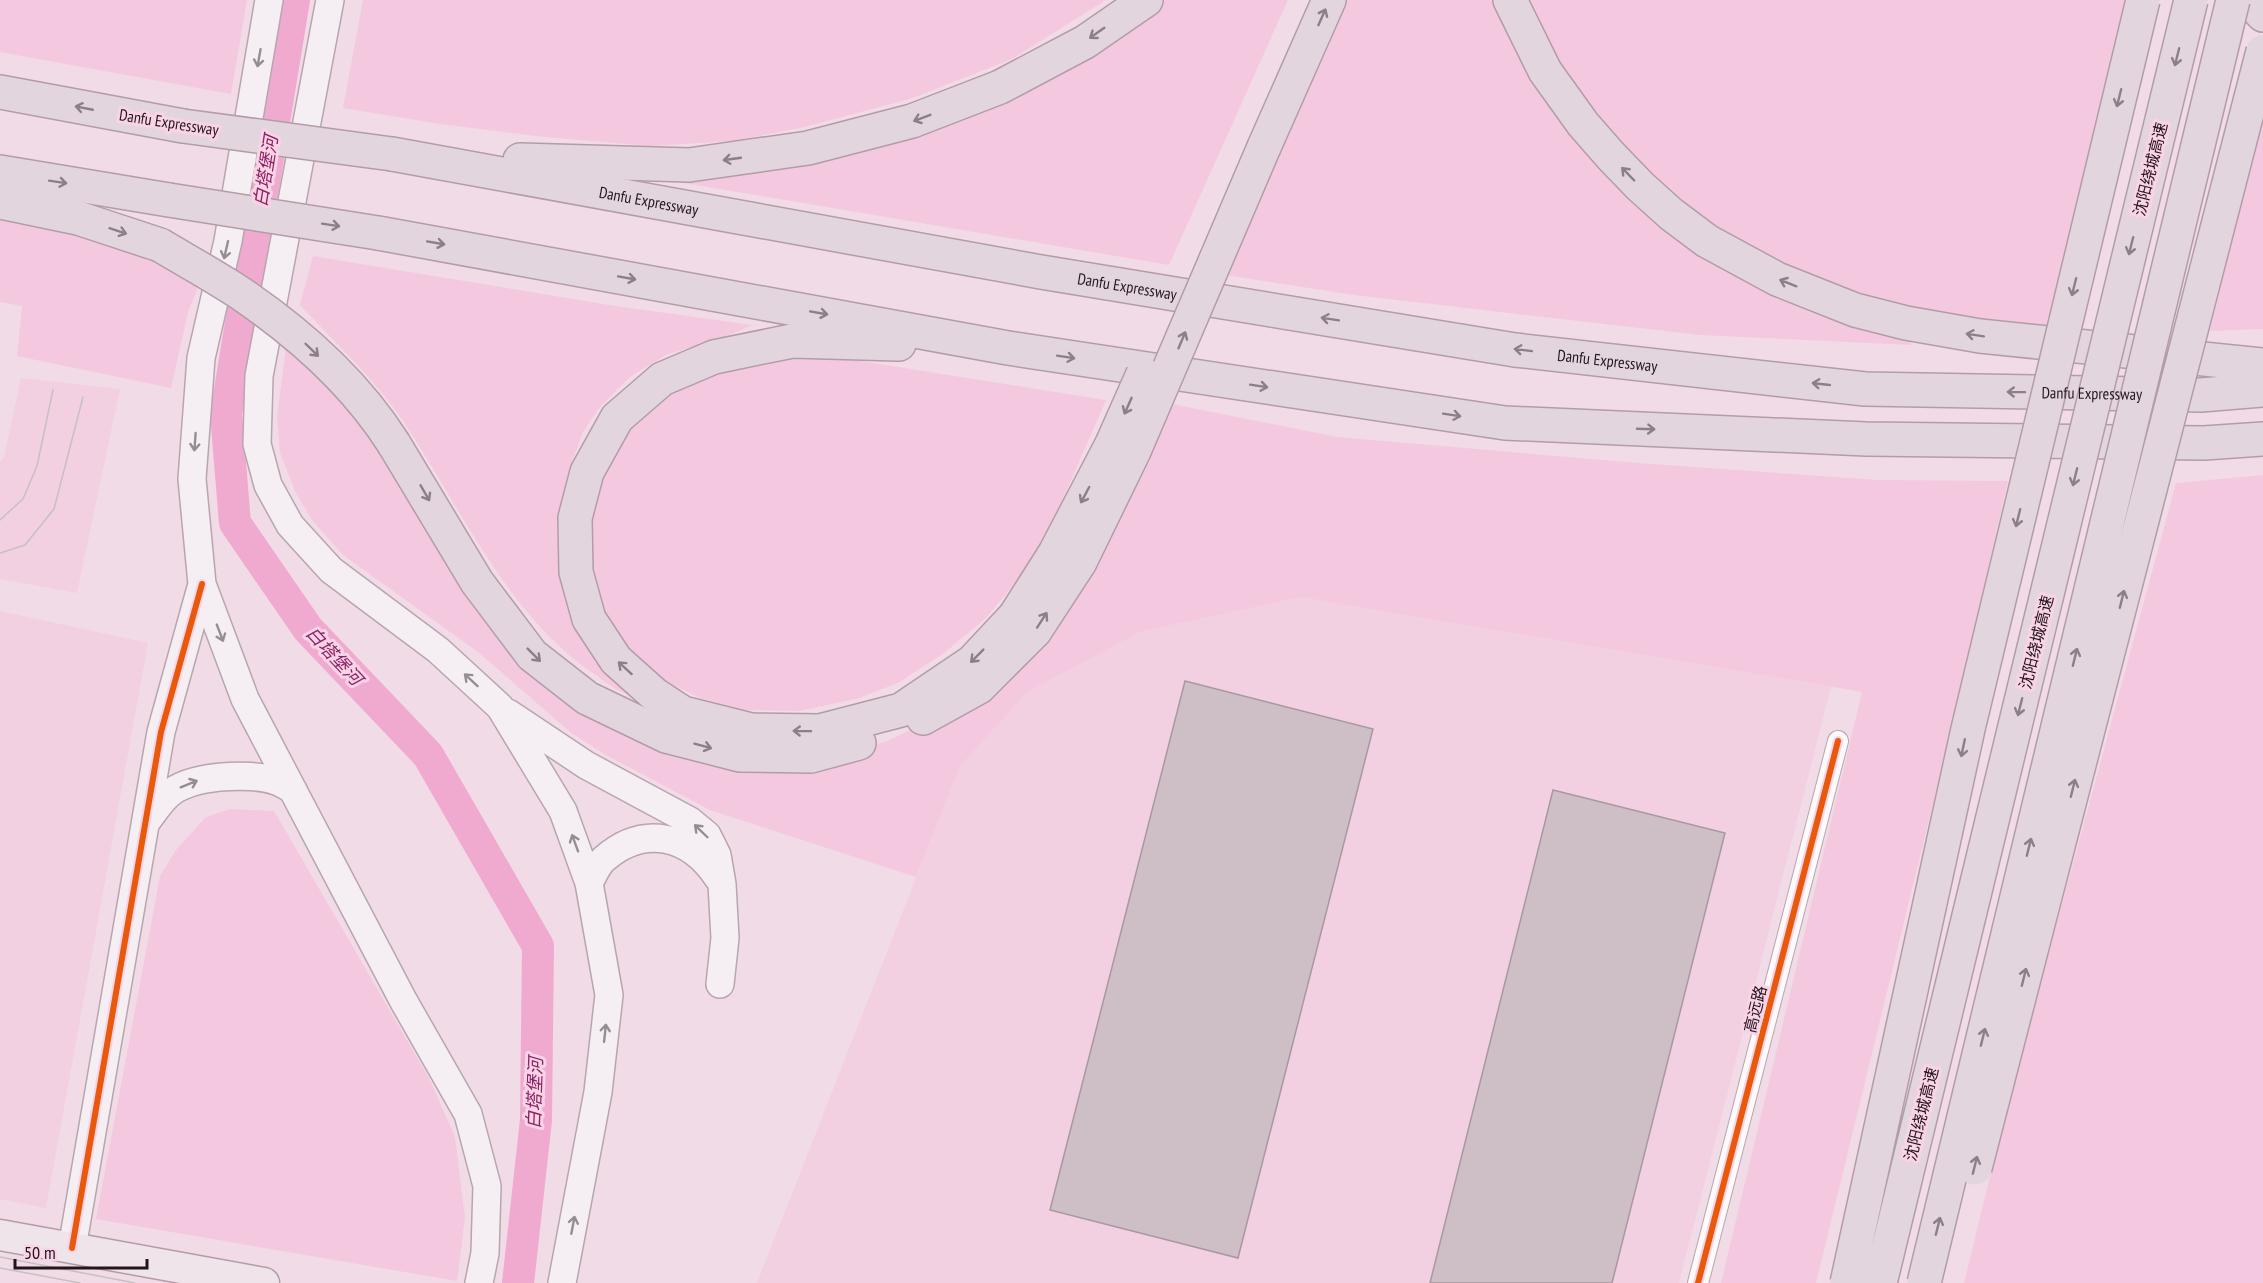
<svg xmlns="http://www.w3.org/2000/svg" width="2263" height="1283" font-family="'PT Sans Narrow','Noto Sans SC',sans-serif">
  <rect width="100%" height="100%" fill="#f1dbe6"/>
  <path fill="#f2cfe1" d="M 21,378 L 120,389 L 77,593 L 0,579 L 0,462 L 4,457 Z
    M 1300,597 L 1831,687 L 1679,1283 L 757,1283 L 960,766 L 1026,692 L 1140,632 Z
    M 0,611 L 148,643 L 46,1208 L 0,1199 Z"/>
  <path fill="#f4c9df" d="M 0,0 L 247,0 L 231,94 L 0,52 Z
    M 363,0 L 1106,0 L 1012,59 L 913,98 L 805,127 L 733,141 L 649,146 L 544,137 L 440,124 L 343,108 Z
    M 1156,0 L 1288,0 L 1169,265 L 655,178 L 801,158 Z
    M 1343,0 L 1497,0 L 1606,165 L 1911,340 L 1911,345 L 1700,335 L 1354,295 L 1219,274 Z
    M 1523,0 L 2130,0 L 2048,329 L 1888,306 L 1769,264 L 1680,207 L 1567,83 Z
    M 2263,112 L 2263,329 L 2210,331 Z
    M 0,216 L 117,243 L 201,280 L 188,312 L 171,388 L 17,356 L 22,306 L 0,302 Z
    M 313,256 L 609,305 L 752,325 L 723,338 L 668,354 L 631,376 L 600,407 L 583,432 L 569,470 L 562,505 L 560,546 L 650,702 C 641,699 632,697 624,693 C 614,689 605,682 597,676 C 507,617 461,507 403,421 C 374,378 334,342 300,305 Z
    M 288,333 L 347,397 L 569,696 L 838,754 L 885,742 L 925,723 L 1162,402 L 1337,437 L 1638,463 L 1878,480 L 2008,481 L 1957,705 L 1816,1283 L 1721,1283 L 1862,692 L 1300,597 L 1140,632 L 1027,692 L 960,766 L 916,877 L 710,810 L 606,755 L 570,732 L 478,652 L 343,555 L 312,520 L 295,491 L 280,453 L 277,415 Z
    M 775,355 L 822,355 L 1106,400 L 1054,519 L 1022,575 L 985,619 L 944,653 L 898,683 L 856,699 L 799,711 L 744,710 L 700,698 L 665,681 L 635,656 L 609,622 L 594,586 L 586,513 L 611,444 L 681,379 Z
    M 2263,475 L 2263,1283 L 1964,1283 L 2005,1115 L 2176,483 Z
    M 230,809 L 274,811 L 429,1078 L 455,1137 L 465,1217 L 457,1281 L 96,1219 L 160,876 L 175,851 L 206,817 Z"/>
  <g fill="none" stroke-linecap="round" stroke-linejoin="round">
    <path stroke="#f0aad0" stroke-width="32" d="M 294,0 L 226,414 L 235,523 L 308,629 L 428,755 L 538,946 L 536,1120 L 518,1283"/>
  </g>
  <path fill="#cebec6" stroke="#a898a0" stroke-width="1.5" d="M 1185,681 L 1373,729 L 1238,1258 L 1050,1210 Z
    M 1553,790 L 1725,833 L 1612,1283 L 1430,1283 Z"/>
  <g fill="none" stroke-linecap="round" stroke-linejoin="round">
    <defs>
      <path id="street" d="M 1698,1283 L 1838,741"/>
      <path id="secondary" d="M 269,0 L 228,241 L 201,358 L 192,479 L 202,584 L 245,699 L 403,1000 L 468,1114 L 487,1186 L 485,1253 L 479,1283
        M 330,0 L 259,376 L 257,444 L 268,485 L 290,525 L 331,570 L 438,650 L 500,707 L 563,811 L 589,883 L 609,995 L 598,1092 L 562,1283
        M 508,713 L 586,765 L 690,821 L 707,835 L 717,855 L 722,884 L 725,938 L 720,984
        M 147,821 C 154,812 160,802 168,795 C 188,775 250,772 276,781 C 282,783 288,787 293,790
        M 589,883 C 593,876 597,865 604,859 C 644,824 690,835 718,878
        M 72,1248 L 161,732 L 202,584"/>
      <path id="primary" d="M 0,1235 L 264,1283"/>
      <g id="highway">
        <path d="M 1510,0 L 1545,71 L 1583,124 L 1611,156 L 1640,186 L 1671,214 L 1707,241 L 1777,279 L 1855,310 L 1906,323 L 1980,336 L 2263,365"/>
        <path d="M 2249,0 L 2263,15"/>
        <path d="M 0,92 L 183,126"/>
        <path d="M 1264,147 L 1329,0"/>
        <path id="s1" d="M 392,154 L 1041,272 L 1515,350 L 1865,389 L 2201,395 L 2263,390"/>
        <path d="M 520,160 L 689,165 L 808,148 L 912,121 L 1000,87 L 1085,42 L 1146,0"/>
        <path d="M 0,172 L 169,200"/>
        <path d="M 0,202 L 78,218 L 160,245"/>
        <path d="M 378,233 L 1008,348 L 1505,423 L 1866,439 L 2204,443 L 2263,439"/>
        <path d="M 899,344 L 792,341 L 714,357 L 662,379 L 617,418 L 587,472 L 575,518 L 576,572 L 589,619 L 616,660 L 654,694 L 683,713 L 751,730 L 820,731 L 901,710 L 972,662 L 1015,616 L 1055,553 L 1112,444"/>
        <path d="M 394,444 L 477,582 L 532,655 L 587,698 L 666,736 L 740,755 L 811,756 L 859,743"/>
        <path d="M 923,718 L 979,687 L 1035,631 L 1080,562 L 1134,451"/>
      </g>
    </defs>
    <use href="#street" stroke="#b7a6ae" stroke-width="22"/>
    <use href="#secondary" stroke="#b7a6ae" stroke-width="30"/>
    <use href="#primary" stroke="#b29ca8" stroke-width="33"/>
    <use href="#highway" stroke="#b29ca8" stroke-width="36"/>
    <use href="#street" stroke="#fdfafb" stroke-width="20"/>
    <use href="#secondary" stroke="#f5eff3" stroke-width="27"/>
    <use href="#primary" stroke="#eee4e9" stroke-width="30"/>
    <use href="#highway" stroke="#e3d5dd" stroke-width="33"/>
    <path stroke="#c6c0c3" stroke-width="1.5" d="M 0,520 L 23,499 L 37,466 L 53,390
      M 0,553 L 25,545 L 54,509 L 83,397
      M 0,1257 L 135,1283
      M 0,1268 L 80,1283"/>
    <defs>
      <path id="highway-bridge" d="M 183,126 L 392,154
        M 169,200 L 378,233
        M 160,245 C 187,261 214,276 240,293 C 299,333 356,384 394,444
        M 1112,444 L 1143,374
        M 1134,451 L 1264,147
        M 1975,1168 L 2263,51
        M 1847,1283 L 1968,729 L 2143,0
        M 1880,1283 L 2191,0
        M 1924,1283 L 2233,0"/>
    </defs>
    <use href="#highway-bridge" stroke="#b29ca8" stroke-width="36" stroke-linecap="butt"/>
    <use href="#highway-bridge" stroke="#e3d5dd" stroke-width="33"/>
    <defs>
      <path id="cycleway" d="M 72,1248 L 161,732 L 202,584
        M 1698,1283 L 1838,741"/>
    </defs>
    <use href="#cycleway" stroke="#f9d3e6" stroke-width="10"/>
    <use href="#cycleway" stroke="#e8590c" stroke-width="6"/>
  </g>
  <defs><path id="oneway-shaft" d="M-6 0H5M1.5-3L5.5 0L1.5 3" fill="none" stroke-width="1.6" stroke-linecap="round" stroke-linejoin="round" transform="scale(1.5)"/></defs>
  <g stroke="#8c7f86">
    <use href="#oneway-shaft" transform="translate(1322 17) rotate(-66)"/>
    <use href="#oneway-shaft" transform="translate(1097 33) rotate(145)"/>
    <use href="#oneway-shaft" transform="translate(2177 57) rotate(104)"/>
    <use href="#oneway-shaft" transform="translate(2119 98) rotate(104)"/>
    <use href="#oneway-shaft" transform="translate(84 108) rotate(-169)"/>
    <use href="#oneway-shaft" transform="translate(922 118) rotate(159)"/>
    <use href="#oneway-shaft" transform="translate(732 159) rotate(172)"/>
    <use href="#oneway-shaft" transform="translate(1628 174) rotate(-134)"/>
    <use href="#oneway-shaft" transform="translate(58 182) rotate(9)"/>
    <use href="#oneway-shaft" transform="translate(331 225) rotate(9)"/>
    <use href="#oneway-shaft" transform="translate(118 231) rotate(18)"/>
    <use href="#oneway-shaft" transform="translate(436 243) rotate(10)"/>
    <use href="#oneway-shaft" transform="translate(2131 246) rotate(104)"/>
    <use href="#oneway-shaft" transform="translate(627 278) rotate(10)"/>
    <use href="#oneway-shaft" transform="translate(1788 283) rotate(-158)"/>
    <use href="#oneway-shaft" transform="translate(2074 287) rotate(104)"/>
    <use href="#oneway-shaft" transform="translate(819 313) rotate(10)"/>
    <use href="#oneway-shaft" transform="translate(1330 319) rotate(-171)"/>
    <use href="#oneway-shaft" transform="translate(1975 335) rotate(-171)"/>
    <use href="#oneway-shaft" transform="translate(1182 340) rotate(-67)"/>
    <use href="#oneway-shaft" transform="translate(312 350) rotate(44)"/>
    <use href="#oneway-shaft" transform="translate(1523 350) rotate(-173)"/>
    <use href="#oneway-shaft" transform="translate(1066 357) rotate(9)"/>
    <use href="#oneway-shaft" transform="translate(1821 384) rotate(-174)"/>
    <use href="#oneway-shaft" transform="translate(1259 386) rotate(9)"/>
    <use href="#oneway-shaft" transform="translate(2016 392) rotate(-179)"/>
    <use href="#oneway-shaft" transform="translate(1128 406) rotate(114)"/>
    <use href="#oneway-shaft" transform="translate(1452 415) rotate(9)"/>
    <use href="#oneway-shaft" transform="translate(1646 429) rotate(2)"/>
    <use href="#oneway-shaft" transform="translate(2075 477) rotate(104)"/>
    <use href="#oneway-shaft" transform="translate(425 493) rotate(60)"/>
    <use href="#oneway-shaft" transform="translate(1085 495) rotate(118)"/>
    <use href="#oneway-shaft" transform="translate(2018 518) rotate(104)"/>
    <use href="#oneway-shaft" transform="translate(2122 599) rotate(-76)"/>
    <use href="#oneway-shaft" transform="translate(1042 620) rotate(-57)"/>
    <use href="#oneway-shaft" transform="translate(534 655) rotate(45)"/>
    <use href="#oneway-shaft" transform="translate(977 656) rotate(135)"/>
    <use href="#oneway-shaft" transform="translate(2075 657) rotate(-76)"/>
    <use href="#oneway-shaft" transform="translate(625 668) rotate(-138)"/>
    <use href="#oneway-shaft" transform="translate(2020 707) rotate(104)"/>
    <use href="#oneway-shaft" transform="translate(802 731) rotate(-179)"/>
    <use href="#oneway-shaft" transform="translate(703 746) rotate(15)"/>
    <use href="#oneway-shaft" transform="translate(1963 748) rotate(102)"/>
    <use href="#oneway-shaft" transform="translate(2073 788) rotate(-76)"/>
    <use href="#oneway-shaft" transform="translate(2029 847) rotate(-76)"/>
    <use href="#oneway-shaft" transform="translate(2024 977) rotate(-76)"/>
    <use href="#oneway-shaft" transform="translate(1983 1037) rotate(-76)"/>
    <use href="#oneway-shaft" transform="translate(1975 1165) rotate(-76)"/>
    <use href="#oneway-shaft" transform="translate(1938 1226) rotate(-76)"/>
  </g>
  <g stroke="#968d92">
    <use href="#oneway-shaft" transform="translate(259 58) rotate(100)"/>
    <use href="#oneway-shaft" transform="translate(226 250) rotate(103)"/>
    <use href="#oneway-shaft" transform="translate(195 442) rotate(94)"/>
    <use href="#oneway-shaft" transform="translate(220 633) rotate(69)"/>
    <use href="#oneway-shaft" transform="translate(471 680) rotate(-137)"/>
    <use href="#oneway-shaft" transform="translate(189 784) rotate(-22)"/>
    <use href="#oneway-shaft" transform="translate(701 831) rotate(-136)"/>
    <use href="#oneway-shaft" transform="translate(575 843) rotate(-110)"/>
    <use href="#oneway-shaft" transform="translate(605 1033) rotate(-84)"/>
    <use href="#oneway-shaft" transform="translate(573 1225) rotate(-79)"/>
  </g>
  <g text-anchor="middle" stroke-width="6" stroke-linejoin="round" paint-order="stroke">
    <g font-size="16" fill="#22151c" stroke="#f9d3e6">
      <text transform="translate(169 122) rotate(9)" y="6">Danfu Expressway</text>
      <text transform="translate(2150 169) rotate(-76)" y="6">沈阳绕城高速</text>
      <text dy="6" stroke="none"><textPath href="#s1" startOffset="261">Danfu Expressway</textPath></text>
      <text dy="6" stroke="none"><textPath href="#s1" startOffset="747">Danfu Expressway</textPath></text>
      <text dy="6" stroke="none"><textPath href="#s1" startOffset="1233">Danfu Expressway</textPath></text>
      <text dy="6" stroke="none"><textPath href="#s1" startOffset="1719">Danfu Expressway</textPath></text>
      <text transform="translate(2036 642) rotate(-76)" y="6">沈阳绕城高速</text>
      <text transform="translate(1755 1009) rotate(-76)" y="6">高远路</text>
      <text transform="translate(1921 1114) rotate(-76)" y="6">沈阳绕城高速</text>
    </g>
    <g font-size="18" font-style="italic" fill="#8a2365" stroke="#f9d3e6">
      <text transform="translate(266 171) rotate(-81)" y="6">白塔堡河</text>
      <text transform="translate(334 656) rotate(47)" y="6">白塔堡河</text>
      <text transform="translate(535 1093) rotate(-88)" y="6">白塔堡河</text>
    </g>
  </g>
  <path d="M15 1259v9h132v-9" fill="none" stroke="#22151c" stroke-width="3"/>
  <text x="24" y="1259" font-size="18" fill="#22151c" stroke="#f9d3e6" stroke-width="4.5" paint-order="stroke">50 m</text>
</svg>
